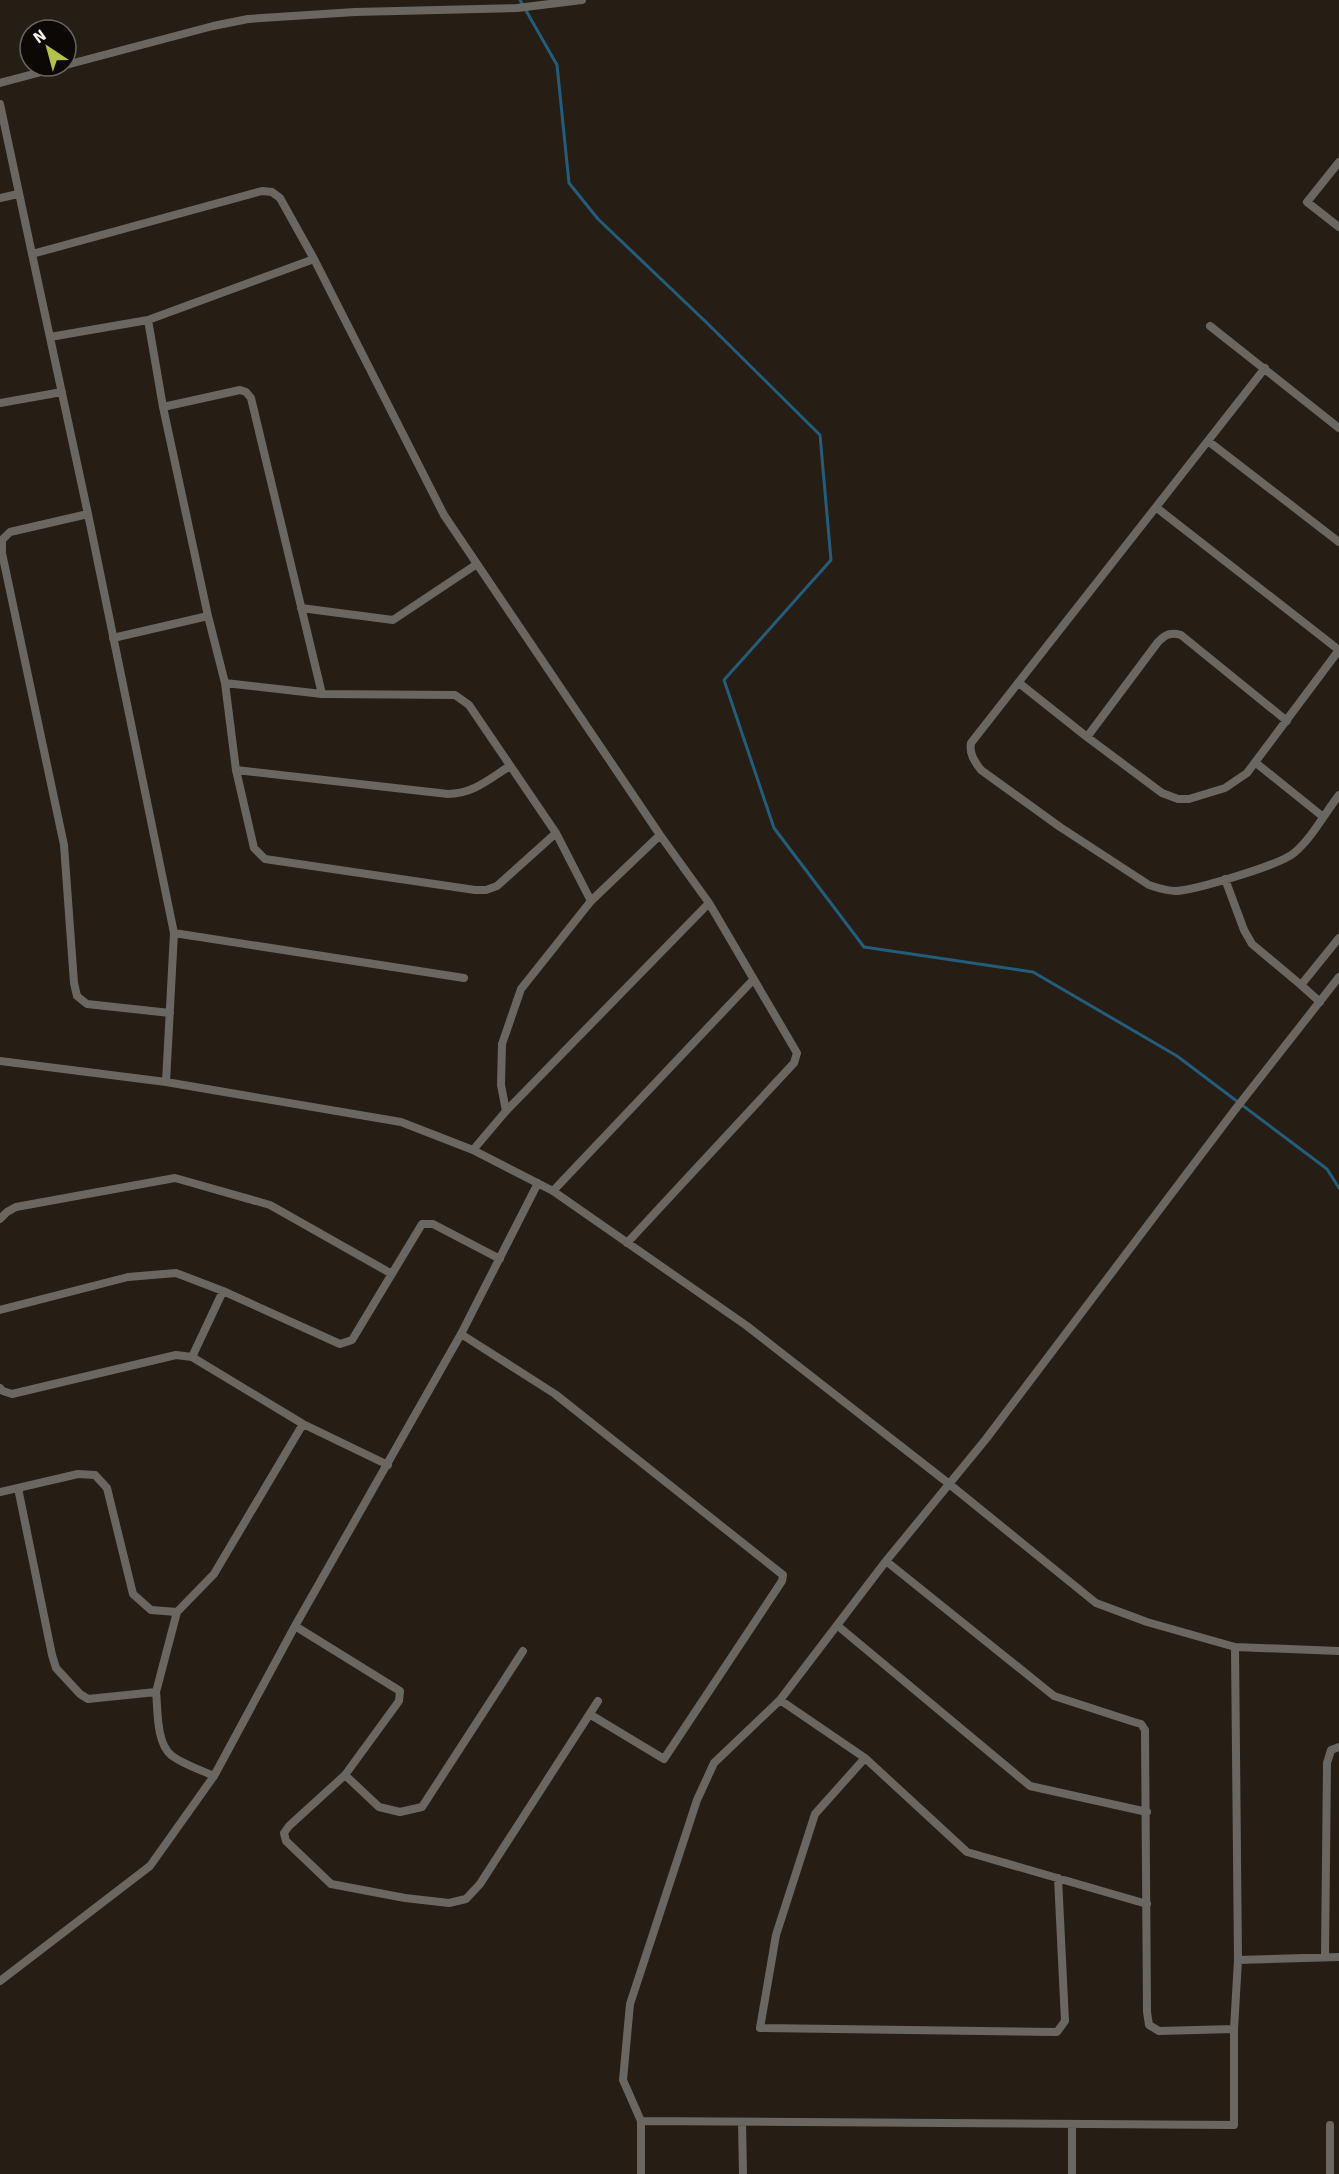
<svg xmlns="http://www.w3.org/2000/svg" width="1339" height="2174" font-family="Signika,sans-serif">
  <rect width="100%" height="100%" fill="#261d15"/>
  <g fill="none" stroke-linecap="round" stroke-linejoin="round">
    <path stroke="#245d7b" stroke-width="3" d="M 520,0 L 557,65 L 569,183 L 598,219 L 706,322 L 820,435 L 831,560 L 724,680 L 774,828 L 864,947 L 1033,972 L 1177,1056 L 1327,1169 L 1339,1188"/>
    <path stroke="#6a6762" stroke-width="8" d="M 66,65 L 213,26 L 248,19 L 355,12 L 517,8 L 582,0
      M 0,83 L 64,66
      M 0,104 L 32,254
      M 1339,162 L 1307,202 L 1339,227
      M 0,198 L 18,194
      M 148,320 L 163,407
      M 1210,326 L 1339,428
      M 50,337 L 148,320 L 314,259
      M 1265,368 L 971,743 C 969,753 974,761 981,770 L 1060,827 L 1149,885 C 1158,888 1166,891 1176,891 C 1195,890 1280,865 1294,853 C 1312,838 1325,813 1339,795
      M 240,390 L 246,392 L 251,398 L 322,694 L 455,695 L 469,705 L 556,833 L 497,886 L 486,890 L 475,890 L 265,859 L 254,848 L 236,770 L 225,683 L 208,616 L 163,407 Z
      M 0,403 L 62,392
      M 1208,441 L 1339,542
      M 1157,508 L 1339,650
      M 88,514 L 10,532 L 2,540 L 2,553 L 64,845 L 74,983 L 77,996 L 87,1004 L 170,1013
      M 301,608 L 393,620 L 477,564
      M 113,638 L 208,616
      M 225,683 L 322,694
      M 1019,683 L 1087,737 L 1162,793 L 1178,799 L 1189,799 L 1225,788 L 1247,773 L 1339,650
      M 1087,737 L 1158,642 C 1166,634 1171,632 1181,635 L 1287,721
      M 1256,763 L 1322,816
      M 236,770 L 448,794 C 473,794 489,779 510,766
      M 556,833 L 591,901
      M 1225,879 L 1244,930 L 1252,944 L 1301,985 L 1339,938
      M 174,933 L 464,978
      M 1301,985 L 1320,1002
      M 0,1061 L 166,1082 L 401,1122 L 473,1150 L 553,1191 L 747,1326 L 948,1483 L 1096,1603 L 1147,1622 L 1235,1647 L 1339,1651
      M 166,1082 L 174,933 L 88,514 L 32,254 L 262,191 L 272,192 L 280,198 L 314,259 L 444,515 L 660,835 L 709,903 L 797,1053 L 794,1063 L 627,1243
      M 506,1111 L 501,1085 L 502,1044 L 521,989 L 591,901 L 660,835
      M 473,1150 L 506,1111 L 709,903
      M 553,1191 L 753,980
      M 0,1219 L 7,1212 L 16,1207 L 175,1178 L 270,1205 L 392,1274
      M 0,1310 L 128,1277 L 176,1273 L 223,1291
      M 461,1334 L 555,1394 L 783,1575 L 782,1581 L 664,1759 L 591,1715
      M 192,1357 L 223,1291 L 340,1344 L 352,1340 L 422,1224 L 433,1224 L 500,1259
      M 0,1388 L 3,1391 L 12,1394 L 176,1355 L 192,1357 L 303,1424 L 388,1465
      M 18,1488 L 52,1655 L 56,1668 L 80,1694 L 88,1699 L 156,1692 C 158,1710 156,1742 171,1755 C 182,1764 201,1770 214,1776
      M 0,1492 L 78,1474 L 95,1475 L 107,1488 L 133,1594 L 151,1610 L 177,1612
      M 886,1561 L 1054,1696 L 1134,1722 L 1141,1724 L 1145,1730 L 1147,2012 L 1149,2025 L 1159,2031 L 1234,2029
      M 295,1626 L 400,1691 L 399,1701 L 345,1775 L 289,1826 L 284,1833 L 286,1841 L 331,1884 L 405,1898 L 449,1903 L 466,1899 L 480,1884 L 598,1701
      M 838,1626 L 1030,1786 L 1147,1812
      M 156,1692 L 177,1612 L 214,1574 L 303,1424
      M 780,1700 L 865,1758 L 967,1852 L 1147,1904
      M 865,1758 L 815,1814 L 776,1935 L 760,2028 L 1057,2032 L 1065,2021 L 1058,1878
      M 345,1775 L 379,1807 L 400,1812 L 422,1807 L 523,1651
      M 1325,1957 L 1327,1763 L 1331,1750 L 1339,1747
      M 1238,1960 L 1339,1957
      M 0,1981 L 150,1866 L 214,1776 L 295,1626 L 461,1334 L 538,1183
      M 641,2121 L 1234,2125 L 1234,2029 L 1238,1960 L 1235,1647
      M 742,2122 L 743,2174
      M 1072,2124 L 1072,2174
      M 641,2174 L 641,2121 L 623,2080 L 630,2004 L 697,1800 L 714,1763 L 780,1700 L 886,1561 L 986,1439 L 1234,1111 L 1339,977
      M 1330,2174 L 1330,2125"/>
  </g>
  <g transform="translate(48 48) rotate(324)"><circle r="28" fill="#0c0805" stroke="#6a6561" stroke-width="1.5"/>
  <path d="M0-4.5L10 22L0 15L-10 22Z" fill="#b5c249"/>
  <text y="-9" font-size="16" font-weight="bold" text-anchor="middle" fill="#f6f0eb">N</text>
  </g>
</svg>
